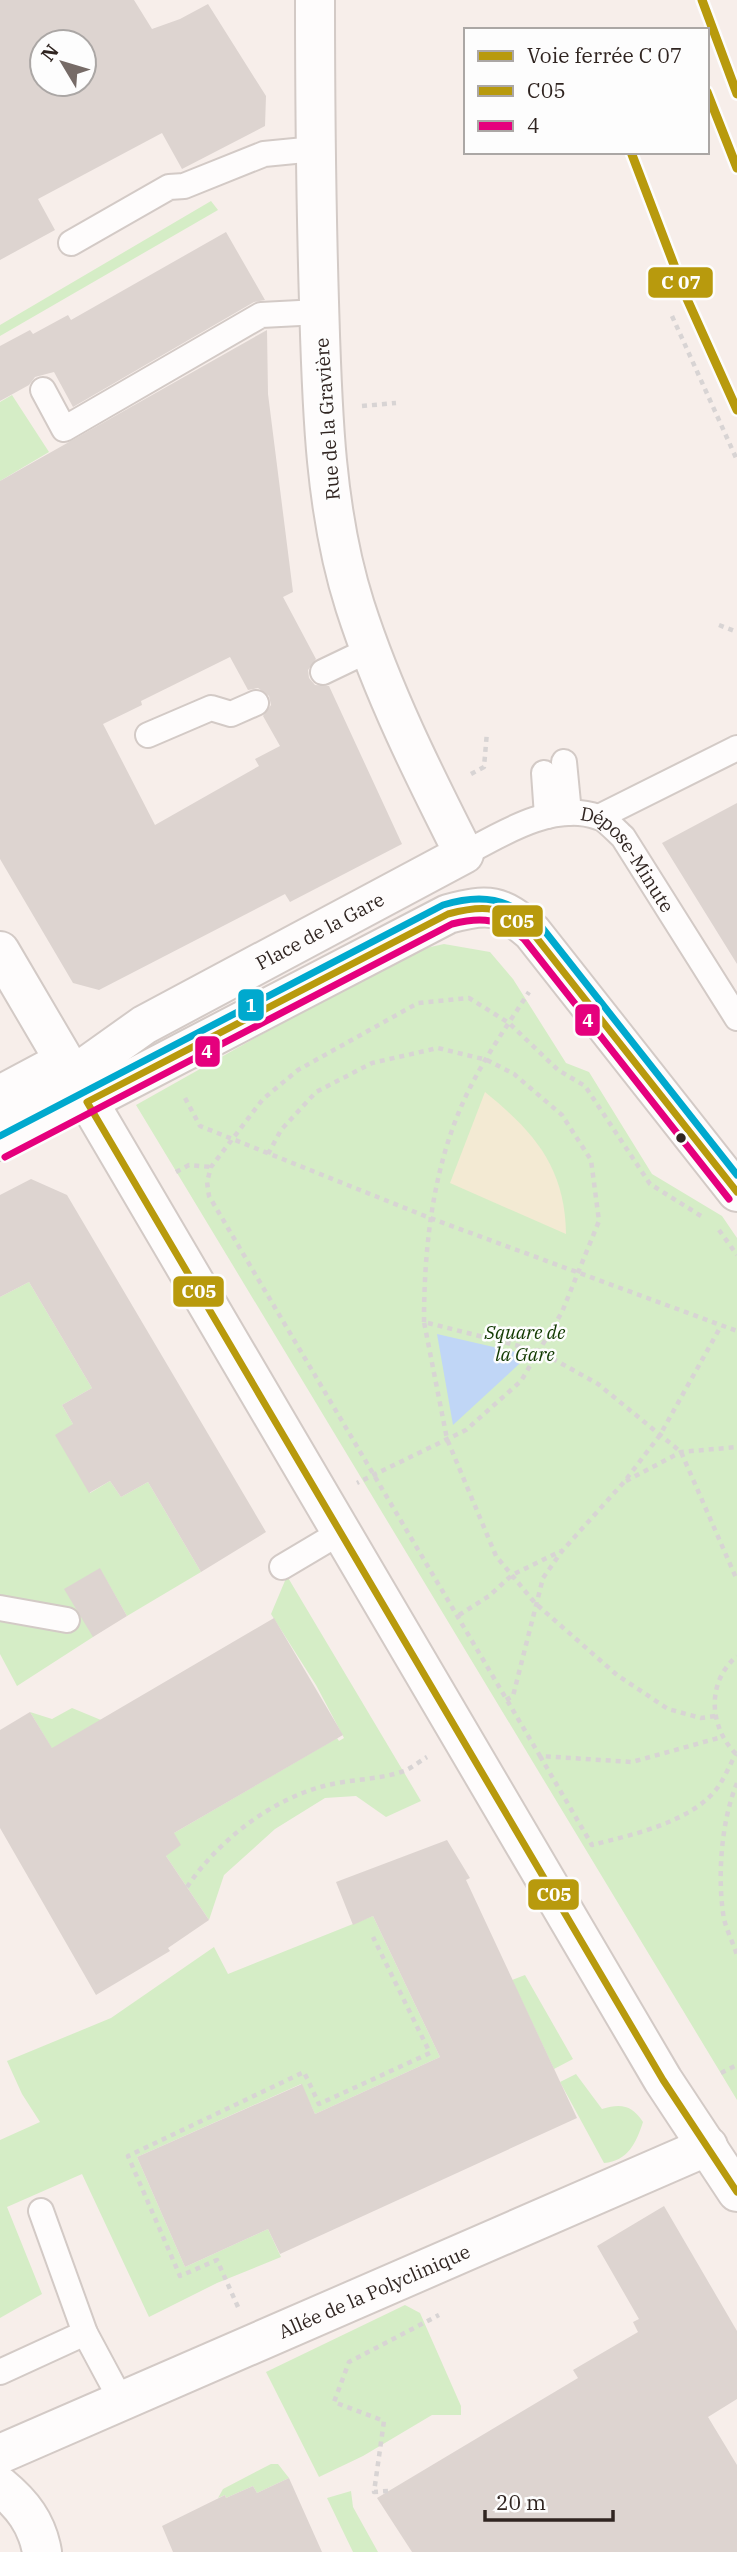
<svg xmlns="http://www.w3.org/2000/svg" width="737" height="2552" font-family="'IBM Plex Serif',serif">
  <rect width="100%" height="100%" fill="#f7eeea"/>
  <path fill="#d5edc6" d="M 211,201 L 218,210 L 0,336 L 0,325 Z
    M 12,395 L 49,452 L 0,481 L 0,402 Z
    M 444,944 L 490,952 L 513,979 L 566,1063 L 589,1072 L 652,1174 L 722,1216 L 737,1238 L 737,2100 L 136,1105 L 408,952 Z
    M 29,1282 L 92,1388 L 62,1405 L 73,1424 L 90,1493 L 110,1481 L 121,1497 L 148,1482 L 201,1572 L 127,1616 L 100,1569 L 93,1637 L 17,1686 L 0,1654 L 0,1297 Z
    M 287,1576 L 421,1801 L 386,1817 L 356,1796 L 325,1798 L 275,1829 L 224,1875 L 209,1920 L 166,1856 L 174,1833 L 337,1738 L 339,1741 L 344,1738 L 316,1685 L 271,1614 Z
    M 72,1708 L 101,1720 L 57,1757 L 30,1712 L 52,1719 Z
    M 373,1916 L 440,2057 L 315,2114 L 301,2084 L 137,2157 L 185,2267 L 268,2229 L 281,2257 L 217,2283 L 149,2317 L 82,2174 L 7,2207 L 42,2294 L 0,2318 L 0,2140 L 40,2122 L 22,2094 L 7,2061 L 111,2018 L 214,1947 L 228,1974 Z
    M 525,1975 L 573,2059 L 554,2069 L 512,1980 Z
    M 576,2074 L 602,2109 C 621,2103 632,2105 643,2122 C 636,2143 628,2161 604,2163 L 560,2082 Z
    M 405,2305 L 420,2313 L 461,2406 L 461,2415 L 432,2415 L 363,2456 L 319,2477 L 266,2372 Z
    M 271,2464 L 278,2464 L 289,2478 L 257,2493 L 253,2486 L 226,2498 L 225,2495 L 218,2498 L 223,2489 Z
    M 351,2491 L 353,2507 L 378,2552 L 353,2552 L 327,2498 Z"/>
  <path fill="#f3ead3" d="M 485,1092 C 534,1132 565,1167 566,1234 L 450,1183 Z"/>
  <path fill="#c0d6f6" d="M 437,1334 L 529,1355 L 453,1425 Z"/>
  <path fill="#ddd4d0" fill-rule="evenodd" d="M 0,0 L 134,0 L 152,29 L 180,19 L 208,4 L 266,96 L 265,126 L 182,169 L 162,133 L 38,199 L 55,230 L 0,260 ZM 42,42 L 84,42 L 84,84 L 42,84 Z
    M 226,232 L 265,300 L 254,302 L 73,407 L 54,372 L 35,377 L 29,385 L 0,401 L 0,346 L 30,330 L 33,334 L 68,315 L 71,320 Z
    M 267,330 L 268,394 L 293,592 L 283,597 L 316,659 L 308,670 L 309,678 L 315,685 L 329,686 L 402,844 L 290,902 L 285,894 L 99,990 L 73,983 L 0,859 L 0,481 ZM 230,657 L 248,690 L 258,688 L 269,696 L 271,705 L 263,716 L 280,746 L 255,759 L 259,766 L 155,825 L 103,724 L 142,705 L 141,701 Z
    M 737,803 L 737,964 L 662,843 Z
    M 31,1179 L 67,1195 L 266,1532 L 201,1572 L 148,1482 L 121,1497 L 110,1481 L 89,1493 L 55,1435 L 73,1424 L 62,1405 L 92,1388 L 29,1282 L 0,1297 L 0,1195 Z
    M 100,1568 L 127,1616 L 93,1637 L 64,1589 Z
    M 274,1618 L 343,1735 L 174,1833 L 181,1845 L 166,1856 L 209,1920 L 168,1948 L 170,1951 L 96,1995 L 0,1828 L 0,1730 L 30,1712 L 52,1748 Z
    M 447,1840 L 470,1878 L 466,1880 L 577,2118 L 280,2254 L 268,2229 L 185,2267 L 137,2157 L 302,2084 L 315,2114 L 440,2057 L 373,1916 L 353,1925 L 336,1882 Z
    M 664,2206 L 737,2331 L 737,2399 L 708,2417 L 737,2465 L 737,2552 L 412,2552 L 377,2498 L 578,2378 L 573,2370 L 638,2332 L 633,2322 L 639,2319 L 597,2246 Z
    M 289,2478 L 322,2552 L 173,2552 L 162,2526 L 225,2495 L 226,2498 L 253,2486 L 257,2493 Z"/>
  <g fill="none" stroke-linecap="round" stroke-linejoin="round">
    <defs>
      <g id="lane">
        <path d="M 71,243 L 169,187 L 184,186 L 264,154 L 315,149"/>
        <path d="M 43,390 L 64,429 L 261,315 L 319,312"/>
        <path d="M 323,672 L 371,649"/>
        <path d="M 148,735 L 211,708 L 231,714 L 256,703"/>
        <path d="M 564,762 L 569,813"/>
        <path d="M 544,773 L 547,816"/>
        <path d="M 599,817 L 737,748"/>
        <path id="s1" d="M 464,854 C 501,834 553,801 598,817 C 606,819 616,831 623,837 L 737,1018"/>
        <path d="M 0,1087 L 60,1055"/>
        <path d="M 0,1148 L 87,1102"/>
        <path d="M 282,1567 L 341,1532"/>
        <path d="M 0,1608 L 67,1620"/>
        <path d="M 41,2211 L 85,2333 L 122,2402"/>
        <path d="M 0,2372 L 85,2333"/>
      </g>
      <g id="street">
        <path id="s2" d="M 71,1077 L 144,1025 L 464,854 C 423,773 383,693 355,606 C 324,509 322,403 319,302 C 316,201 315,101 315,0"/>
        <path d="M 87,1102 L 448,914 C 489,903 500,904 532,932 L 737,1192"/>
        <path id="s3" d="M 0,2454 L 708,2146"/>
        <path d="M 0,2486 C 22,2504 37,2523 42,2552"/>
      </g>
      <path id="secondary" d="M 0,951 L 663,2080 L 737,2192
        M 0,1116 L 71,1077"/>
    </defs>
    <use href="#lane" stroke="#d3cac6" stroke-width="28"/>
    <use href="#street" stroke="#d3cac6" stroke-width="42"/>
    <use href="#secondary" stroke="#d3cac6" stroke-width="42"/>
    <path stroke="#d8d4d4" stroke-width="4.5" stroke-dasharray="5 5" stroke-linecap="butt" d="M 672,316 L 737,460
      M 362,406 L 396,403
      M 719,625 L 737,632
      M 471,774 L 484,767 L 487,732
      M 185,1098 L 200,1126 L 430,1218 L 737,1331
      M 268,1154 L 281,1130 L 316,1092 L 372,1063 L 438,1048 L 487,1060 L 514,1074 L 562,1115 L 591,1160 L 599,1221 L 562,1312 L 521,1381 L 466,1430 L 357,1483
      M 176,1172 L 189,1165 L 211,1167
      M 701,1216 L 650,1184 L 585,1086 L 558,1070 L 509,1023 L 469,998 L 418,1003 L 298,1070 L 263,1099 L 211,1167 L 207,1182 L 209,1196 L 540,1756 L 632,1762 L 722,1737
      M 719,1230 L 737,1255
      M 424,1322 C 424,1246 433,1167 465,1098 C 482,1061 507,1026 529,992
      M 626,1481 L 681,1452 L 737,1447
      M 459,1615 L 489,1596 L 512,1575 L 561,1551
      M 506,1700 L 513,1696 L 543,1578 L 562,1551 L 624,1482 L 660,1435 L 721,1326
      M 715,1716 L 701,1718 L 668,1709 L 617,1675 L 535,1603 L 496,1556 L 447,1439 L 424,1322 L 539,1351 L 598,1384 L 681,1452 L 737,1580
      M 736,1754 C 709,1727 706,1682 737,1656
      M 540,1756 L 592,1845 C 631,1835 693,1822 718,1787 C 725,1777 730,1764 736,1754
      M 737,1783 C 721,1821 717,1879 724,1919 C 727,1931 733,1943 737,1955
      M 187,1887 C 218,1841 270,1800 324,1786 C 349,1779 379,1780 404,1771 C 412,1768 420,1761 427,1757
      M 721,2073 L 737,2065
      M 238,2307 L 217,2260 L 180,2276 L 128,2156 L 304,2072 L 319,2104 L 430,2053 L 373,1937
      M 388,2491 L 374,2492 L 384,2421 L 334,2402 L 349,2362 L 439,2315"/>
    <use href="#lane" stroke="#fefcfc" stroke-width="24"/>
    <use href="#street" stroke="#fefcfc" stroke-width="38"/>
    <use href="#secondary" stroke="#fefcfc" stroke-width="38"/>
    <defs>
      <path id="bus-1" d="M 737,1192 L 532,932 C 501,906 486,904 448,914 L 87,1102 L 663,2080 L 737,2192"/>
      <path id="bus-2" d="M 5,1157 L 452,924 C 483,916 500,919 524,939 L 729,1199"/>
      <path id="bus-3" d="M 0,1136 L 443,905 C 482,893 508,898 540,925 L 737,1175"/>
    </defs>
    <use href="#bus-1" stroke="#fdfdfd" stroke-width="12"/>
    <use href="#bus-2" stroke="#fdfdfd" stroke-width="12"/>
    <use href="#bus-3" stroke="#fdfdfd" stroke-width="12"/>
    <use href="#bus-1" stroke="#b89a0d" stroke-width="7"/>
    <use href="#bus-2" stroke="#e5007d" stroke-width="7"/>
    <use href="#bus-3" stroke="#00a9ce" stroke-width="7"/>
    <defs>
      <path id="rail-1" d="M 702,0 L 737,94
        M 707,92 L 737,168
        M 631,152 L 687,299 L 737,410"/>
    </defs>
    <use href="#rail-1" stroke="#fdfdfd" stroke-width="14"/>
    <use href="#rail-1" stroke="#b89a0d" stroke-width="9"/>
  </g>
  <circle fill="#302521" stroke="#fdfdfd" stroke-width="2.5" cx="681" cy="1138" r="6"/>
  <g text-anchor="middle" stroke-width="5" stroke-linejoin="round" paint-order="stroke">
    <g font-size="19" fill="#302521" stroke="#fdfdfd">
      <text transform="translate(327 419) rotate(-94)" y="7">Rue de la Gravière</text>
      <text dy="7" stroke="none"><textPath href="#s1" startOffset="194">Dépose-Minute</textPath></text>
      <text dy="7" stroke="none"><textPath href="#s2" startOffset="289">Place de la Gare</textPath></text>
      <text dy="7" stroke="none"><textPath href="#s3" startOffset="408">Allée de la Polyclinique</textPath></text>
    </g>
    <g font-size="19" font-style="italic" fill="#113900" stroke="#fdfdfd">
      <text x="525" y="1339">Square de<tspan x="525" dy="22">la Gare</tspan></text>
    </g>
  </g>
  <g stroke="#fdfdfd" stroke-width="2.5">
    <rect x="647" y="266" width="67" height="33" rx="7" fill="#b89a0d"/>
    <rect x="491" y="904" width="53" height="34" rx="7" fill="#b89a0d"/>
    <rect x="237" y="988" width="28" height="34" rx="7" fill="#00a9ce"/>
    <rect x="574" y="1003" width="27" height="34" rx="7" fill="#e5007d"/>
    <rect x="194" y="1035" width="27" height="33" rx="7" fill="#e5007d"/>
    <rect x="172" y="1275" width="53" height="33" rx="7" fill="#b89a0d"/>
    <rect x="527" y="1878" width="53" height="33" rx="7" fill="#b89a0d"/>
  </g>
  <g font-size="19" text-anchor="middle" font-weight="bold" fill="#fff">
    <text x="681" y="289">C 07</text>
    <text x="517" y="928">C05</text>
    <text x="251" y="1012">1</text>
    <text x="588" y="1027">4</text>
    <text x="207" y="1058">4</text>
    <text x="199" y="1298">C05</text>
    <text x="554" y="1901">C05</text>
  </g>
  <rect x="464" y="28" width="245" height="126" fill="#fdfdfd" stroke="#aba7a5" stroke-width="2"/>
  <rect x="478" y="51" width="35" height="10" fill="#b89a0d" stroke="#aba7a5" stroke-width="2"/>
  <text x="527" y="63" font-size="21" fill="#302521">Voie ferrée C 07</text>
  <rect x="478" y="86" width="35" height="10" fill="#b89a0d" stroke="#aba7a5" stroke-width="2"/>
  <text x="527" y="98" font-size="21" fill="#302521">C05</text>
  <rect x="478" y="121" width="35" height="10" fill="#e5007d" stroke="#aba7a5" stroke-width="2"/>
  <text x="527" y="133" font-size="21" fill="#302521">4</text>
  <g transform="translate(63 63) rotate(308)"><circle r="33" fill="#fdfdfd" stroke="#aba7a5" stroke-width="2"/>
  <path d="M0-5L12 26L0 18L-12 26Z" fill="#766b67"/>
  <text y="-10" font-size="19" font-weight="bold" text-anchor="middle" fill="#302521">N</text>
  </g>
  <path d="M485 2510v10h128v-10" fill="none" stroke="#302521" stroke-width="3.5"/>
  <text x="496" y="2510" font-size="21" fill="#302521" stroke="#fdfdfd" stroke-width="5" paint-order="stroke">20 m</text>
</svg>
